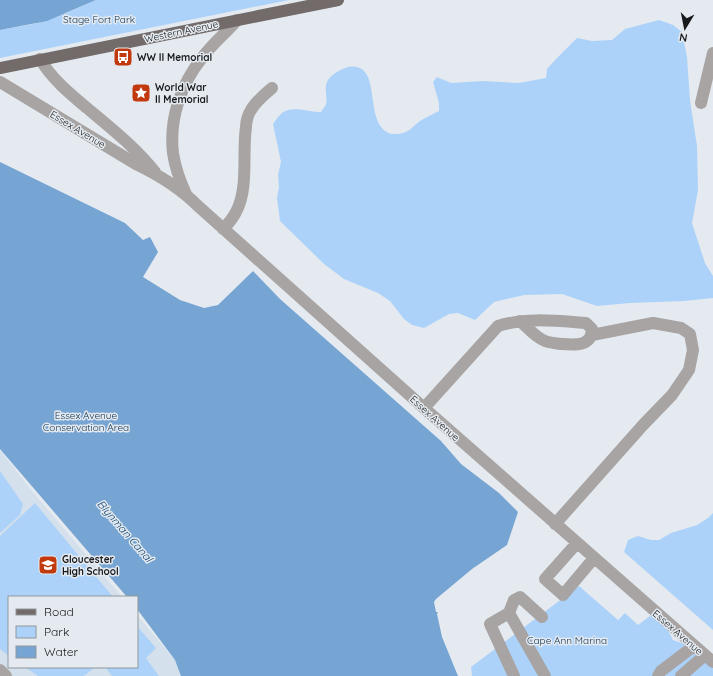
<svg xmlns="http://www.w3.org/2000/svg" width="713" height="676" font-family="Quicksand,sans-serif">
  <rect width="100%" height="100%" fill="#e4eaf0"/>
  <path fill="#d4e0ec" d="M 0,450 L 32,491 L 122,597 L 9,597 L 9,667 L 137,667 L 137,615 L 178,664 L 183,676 L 0,676 Z"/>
  <path fill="#acd2f9" d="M 96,0 L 289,0 L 0,58 L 0,30 L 34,24 L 67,13 Z
    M 659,20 L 673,25 L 682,32 L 687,57 L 690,100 L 697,146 L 698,190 L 692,223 L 705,263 L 713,276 L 713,298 L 684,301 L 630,303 L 597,306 L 562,294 L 524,295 L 494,302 L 475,320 L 458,313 L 449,314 L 424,328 L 412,325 L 404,319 L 390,301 L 378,293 L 344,279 L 324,264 L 280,221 L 277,198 L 279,187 L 278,175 L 281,162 L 273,124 C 276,120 278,116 282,113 C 292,105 309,112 321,112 C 322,110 325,107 326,104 C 328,96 323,88 328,80 C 332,74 341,69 348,67 C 385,61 361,124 391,134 C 391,134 396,134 397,134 C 409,133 411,128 420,121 C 426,117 433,114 439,111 L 439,103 L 433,82 L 437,77 L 451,83 L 483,81 L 519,83 L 546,78 L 547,69 L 556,59 L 577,38 L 592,41 L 612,40 L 625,29 Z
    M 0,471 L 23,504 L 20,515 L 0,533 Z
    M 35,503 L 113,597 L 9,597 L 9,656 L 0,649 L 0,536 Z
    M 713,513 L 713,630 L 624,552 L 628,540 L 638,536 L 651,540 L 659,540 L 671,533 L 697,525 L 708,518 Z
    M 579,586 L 618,620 L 625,613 L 638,625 L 654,613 L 664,622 L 673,640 L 699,649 L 713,662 L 713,676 L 472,676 L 471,667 Z
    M 137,626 L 156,648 L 146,658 L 159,676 L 112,676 L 105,667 L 137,667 Z
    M 25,667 L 95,667 L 84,676 L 38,676 Z"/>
  <path fill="#76a4d3" d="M 0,0 L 96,0 L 47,21 L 0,30 Z
    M 0,162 L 125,223 L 143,240 L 150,237 L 158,252 L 143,277 L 180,300 L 204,308 L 218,305 L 253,271 L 280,299 L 441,441 L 461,464 L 499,493 L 518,512 L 507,545 L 472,569 L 436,599 L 434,602 L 436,612 L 438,612 L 437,614 L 442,637 L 458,676 L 181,676 L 175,660 L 137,609 L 137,597 L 127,597 L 0,449 Z"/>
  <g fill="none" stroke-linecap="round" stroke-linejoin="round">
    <path stroke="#a8a4a3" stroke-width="12" d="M 40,59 C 52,79 69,93 87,108 C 111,128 136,148 155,172
      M 0,82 L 136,164 C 159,175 180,188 198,206 L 424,408 L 713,662
      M 701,103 L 713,53
      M 186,194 C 180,181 175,167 173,153 C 169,119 181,84 202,58 C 212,44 226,33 237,20
      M 223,229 C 228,224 233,218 236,212 C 249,188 242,153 246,127 C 246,122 248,114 251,110 C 256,101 265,94 272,88
      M 424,408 L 498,326 C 525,317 558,321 586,323 L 592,329 C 592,347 574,345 561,344 C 556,343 550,343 545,341 C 535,337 528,328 520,321
      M 555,524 L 643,425 L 672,395 L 689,370 L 693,350 L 690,334 L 681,328 L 653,323 L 592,335
      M 577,543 L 545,579 L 563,595 L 594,558
      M 509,613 L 514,600 L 520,597 L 542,617
      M 0,670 L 6,676
      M 514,676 L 490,624 L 509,613 L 545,676
      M 658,676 L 661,671 L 694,646
      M 681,676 L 705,655"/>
    <path stroke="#726b69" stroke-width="12" d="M 0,68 L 338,0"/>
  </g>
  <defs>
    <symbol id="bus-square" viewBox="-11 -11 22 22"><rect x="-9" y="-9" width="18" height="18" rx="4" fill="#c2390e" stroke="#e4eaf0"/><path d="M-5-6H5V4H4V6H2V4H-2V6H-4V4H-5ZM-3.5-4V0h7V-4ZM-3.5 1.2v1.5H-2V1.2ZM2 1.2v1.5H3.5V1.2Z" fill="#fff"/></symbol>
    <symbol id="sight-square" viewBox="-11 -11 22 22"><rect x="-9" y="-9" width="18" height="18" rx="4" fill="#c2390e" stroke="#e4eaf0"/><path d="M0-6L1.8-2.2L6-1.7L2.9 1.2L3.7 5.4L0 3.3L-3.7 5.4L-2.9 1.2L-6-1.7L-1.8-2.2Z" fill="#fff"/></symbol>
    <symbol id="school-square" viewBox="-11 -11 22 22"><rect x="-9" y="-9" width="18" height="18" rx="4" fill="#c2390e" stroke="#e4eaf0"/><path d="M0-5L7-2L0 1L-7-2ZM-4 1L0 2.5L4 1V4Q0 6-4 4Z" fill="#fff"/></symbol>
  </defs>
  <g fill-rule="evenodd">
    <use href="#bus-square" x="112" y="46" width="22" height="22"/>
    <use href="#sight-square" x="130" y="82" width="22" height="22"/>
    <use href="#school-square" x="37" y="554" width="22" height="22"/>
  </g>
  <g text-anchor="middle" stroke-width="3" stroke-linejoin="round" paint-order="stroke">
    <g font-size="10" fill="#0e3251" stroke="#e4eaf0">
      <text x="99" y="23">Stage Fort Park</text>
      <text x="86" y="419">Essex Avenue<tspan x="86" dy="12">Conservation Area</tspan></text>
      <text x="567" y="644">Cape Ann Marina</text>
    </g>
    <g font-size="10" fill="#181a1c" stroke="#e4eaf0">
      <text transform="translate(181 31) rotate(-12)" y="4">Western Avenue</text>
      <text transform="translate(78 129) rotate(31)" y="4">Essex Avenue</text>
      <text transform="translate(435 418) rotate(42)" y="4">Essex Avenue</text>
      <text transform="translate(678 632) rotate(41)" y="4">Essex Avenue</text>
    </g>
    <g font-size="10" font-weight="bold" fill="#181a1c" stroke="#e4eaf0" text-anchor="start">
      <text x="137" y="61">WW II Memorial</text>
      <text x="155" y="91">World War<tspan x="155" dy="12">II Memorial</tspan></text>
      <text x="62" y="563">Gloucester<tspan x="62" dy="12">High School</tspan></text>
    </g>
    <g font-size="11" font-style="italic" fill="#134672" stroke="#e4eaf0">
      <text transform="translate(125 531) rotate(49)" y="4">Blynman Canal</text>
    </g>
  </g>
  <rect x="8" y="596" width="130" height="72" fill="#e4eaf0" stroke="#92979b"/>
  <rect x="16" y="609" width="20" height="6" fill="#726b69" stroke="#92979b"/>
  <text x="44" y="616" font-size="12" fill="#181a1c">Road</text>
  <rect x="16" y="626" width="20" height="12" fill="#acd2f9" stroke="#92979b"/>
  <text x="44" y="636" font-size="12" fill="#181a1c">Park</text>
  <rect x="16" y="646" width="20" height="12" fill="#76a4d3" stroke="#92979b"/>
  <text x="44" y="656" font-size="12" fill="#181a1c">Water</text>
  <g transform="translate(685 28) rotate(190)" stroke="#e4eaf0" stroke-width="3" paint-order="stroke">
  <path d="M0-3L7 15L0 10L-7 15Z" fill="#181a1c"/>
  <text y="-6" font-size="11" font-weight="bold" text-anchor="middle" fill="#181a1c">N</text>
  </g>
</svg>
